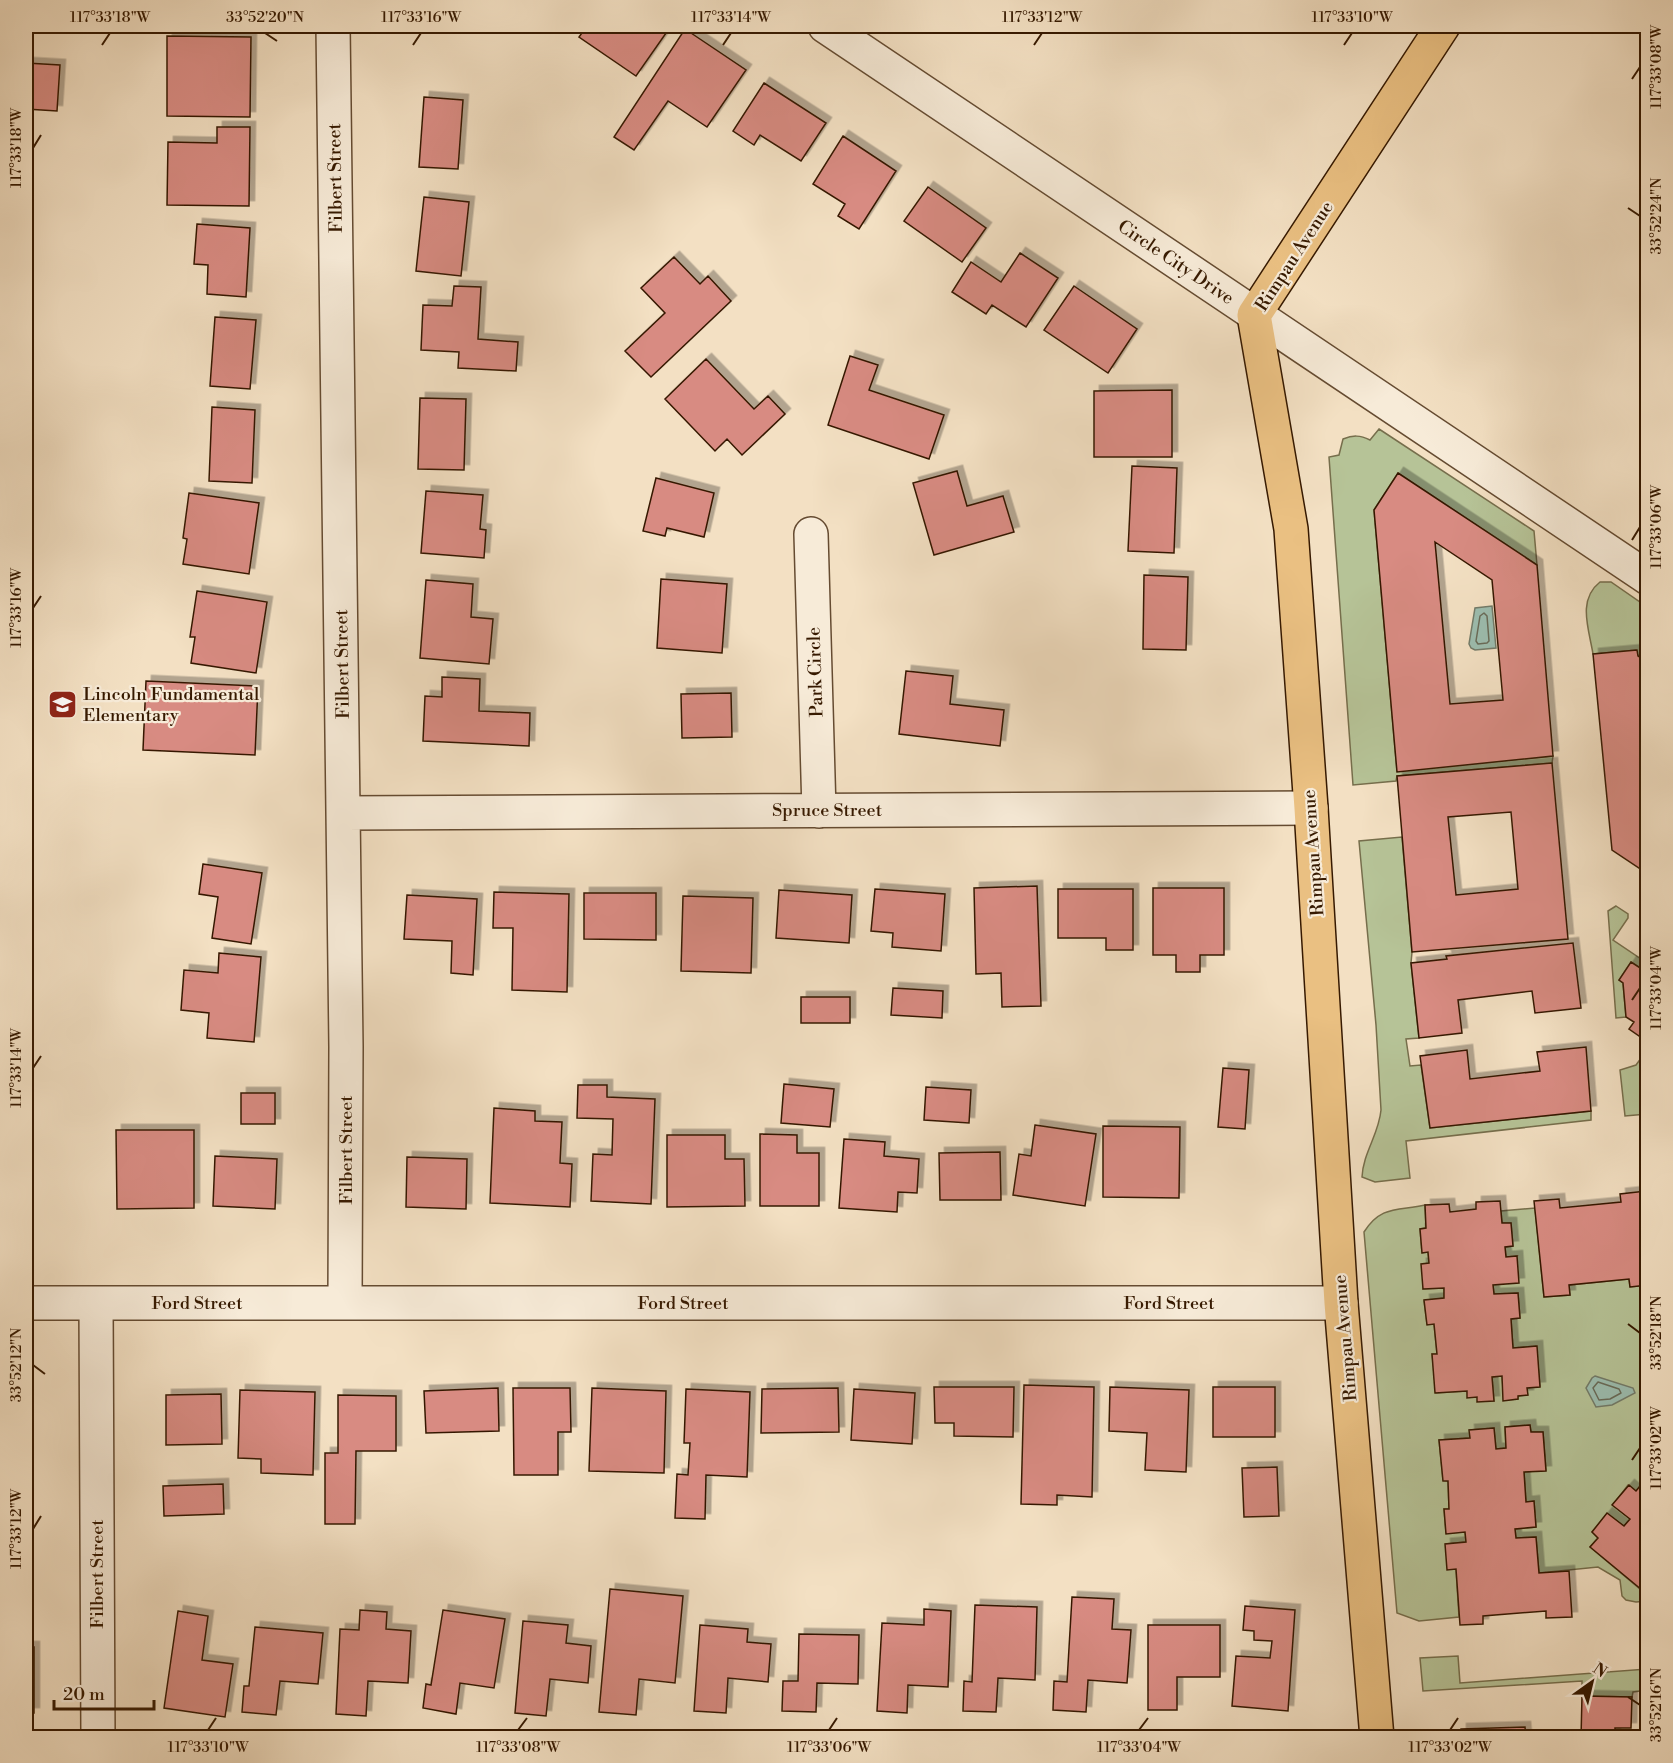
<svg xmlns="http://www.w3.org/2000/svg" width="1673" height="1763" font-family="'Libre Bodoni',serif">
  <defs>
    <filter id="shadow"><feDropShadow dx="5.5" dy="-5.5" stdDeviation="0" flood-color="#0004"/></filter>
  </defs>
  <rect width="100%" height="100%" fill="#f3e0c3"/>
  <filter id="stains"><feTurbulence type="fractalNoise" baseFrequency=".00333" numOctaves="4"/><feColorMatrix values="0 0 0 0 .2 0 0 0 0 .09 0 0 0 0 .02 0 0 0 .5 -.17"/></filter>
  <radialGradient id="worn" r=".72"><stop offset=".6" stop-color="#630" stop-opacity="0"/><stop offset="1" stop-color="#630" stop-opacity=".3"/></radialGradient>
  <path fill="#b6c397" stroke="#766e4c" stroke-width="1.5" d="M 1379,429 L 1534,531 L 1537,565 L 1398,473 L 1374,510 L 1397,771 L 1553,756 L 1552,763 L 1397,776 L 1396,781 L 1353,785 L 1329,457 L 1339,455 L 1343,439 C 1353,435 1360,435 1370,440 Z
    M 1600,582 L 1611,582 L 1647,607 L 1647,662 L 1638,656 L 1636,650 L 1593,654 C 1589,629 1577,600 1600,582 Z
    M 1402,837 L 1412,952 L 1411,963 L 1419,1038 L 1406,1039 L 1410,1066 L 1421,1065 L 1430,1128 L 1591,1111 L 1591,1120 L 1406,1141 L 1410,1178 L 1375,1182 L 1362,1177 C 1363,1153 1379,1134 1381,1110 L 1376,1025 L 1359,841 Z
    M 1616,906 L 1628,914 L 1628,918 L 1613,940 L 1644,961 L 1640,968 L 1631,962 L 1619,980 L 1623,983 L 1626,1017 L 1616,1018 L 1608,911 Z
    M 1647,1050 L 1647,1114 L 1625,1116 L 1620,1070 L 1636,1065 Z
    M 1425,1205 L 1426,1228 L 1420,1229 L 1422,1253 L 1428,1252 L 1429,1263 L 1423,1289 L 1444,1288 L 1444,1298 L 1424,1301 L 1427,1324 L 1434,1324 L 1437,1354 L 1432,1354 L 1436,1393 L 1467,1391 L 1468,1397 L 1477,1397 L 1494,1401 L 1492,1377 L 1502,1376 L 1504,1400 L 1518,1399 L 1518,1396 L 1527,1395 L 1527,1388 L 1540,1386 L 1536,1346 L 1513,1348 L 1511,1319 L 1520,1318 L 1518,1293 L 1494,1294 L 1493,1285 L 1517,1256 L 1506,1257 L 1505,1247 L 1513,1246 L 1511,1223 L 1502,1223 L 1501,1211 L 1535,1208 L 1544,1297 L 1570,1295 L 1569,1285 L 1629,1279 L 1630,1287 L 1647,1285 L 1647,1477 L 1636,1491 L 1628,1485 L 1613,1505 L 1630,1519 L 1624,1526 L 1607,1514 L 1592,1532 L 1598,1538 L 1590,1547 L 1647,1595 L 1647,1601 L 1636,1602 L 1626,1600 L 1622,1596 L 1620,1580 L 1598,1567 L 1539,1573 L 1536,1537 L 1516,1538 L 1515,1529 L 1536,1527 L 1534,1501 L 1526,1502 L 1524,1472 L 1546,1470 L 1543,1432 L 1531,1432 L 1530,1425 L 1505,1427 L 1506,1448 L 1496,1449 L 1494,1428 L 1470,1430 L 1470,1438 L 1439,1440 L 1443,1480 L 1448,1481 L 1449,1509 L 1444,1509 L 1446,1533 L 1465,1532 L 1466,1542 L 1446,1544 L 1456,1569 L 1459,1617 L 1419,1621 L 1397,1613 L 1364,1232 C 1381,1205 1398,1211 1425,1205 Z
    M 1458,1656 L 1460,1683 L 1647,1669 L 1647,1690 L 1633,1692 L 1632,1697 L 1582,1696 L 1582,1681 L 1423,1691 L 1420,1658 Z"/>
  <path fill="#9cbdaf" stroke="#737b69" stroke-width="1.5" d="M 1492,606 L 1496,648 L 1475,650 L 1471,648 L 1469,644 L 1475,608 Z
    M 1595,1376 L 1633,1388 L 1635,1393 L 1612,1405 L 1596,1407 L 1586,1388 L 1592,1378 Z"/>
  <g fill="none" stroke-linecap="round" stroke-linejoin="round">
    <path stroke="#696b58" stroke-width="1.5" d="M 1484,613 L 1487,616 L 1489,641 L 1487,643 L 1478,644 L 1476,641 L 1480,616 Z
      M 1598,1382 L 1619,1389 L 1621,1393 L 1610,1399 L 1599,1400 L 1593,1388 Z"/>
  </g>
  <path fill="#d88b82" stroke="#361900" stroke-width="1.5" fill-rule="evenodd" filter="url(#shadow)" d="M 587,26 L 671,26 L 636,76 L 579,37 Z
    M 685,29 L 746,70 L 707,127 L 668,101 L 634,150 L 614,137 Z
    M 167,36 L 251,37 L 250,117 L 167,116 Z
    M 26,63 L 60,65 L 57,111 L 26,109 Z
    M 764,83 L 826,123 L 801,161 L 760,135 L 754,145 L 733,131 Z
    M 424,97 L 463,100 L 458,169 L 419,167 Z
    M 217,127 L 250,127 L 249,206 L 167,205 L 168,142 L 217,143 Z
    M 843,136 L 896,171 L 859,229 L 838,216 L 845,204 L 813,184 Z
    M 928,187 L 986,228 L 962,262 L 904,221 Z
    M 424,197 L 469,202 L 461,276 L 416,271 Z
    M 197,224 L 250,228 L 246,297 L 207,294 L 208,265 L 194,264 Z
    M 1020,253 L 1058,278 L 1026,327 L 992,305 L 986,314 L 952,292 L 971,262 L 1001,282 Z
    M 674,257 L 700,284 L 708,276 L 731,301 L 651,377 L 625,351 L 665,313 L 641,288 Z
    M 454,286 L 481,287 L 478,339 L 518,342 L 516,371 L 458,368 L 459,352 L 421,350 L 423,305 L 452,306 Z
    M 1074,286 L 1137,329 L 1108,373 L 1044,330 Z
    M 215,317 L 256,320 L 250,389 L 210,386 Z
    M 850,356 L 878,365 L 869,390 L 944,415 L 929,459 L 828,425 Z
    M 706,359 L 754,409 L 768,396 L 785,414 L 742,455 L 727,439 L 715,451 L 665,399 Z
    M 1172,390 L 1172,457 L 1094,457 L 1094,391 Z
    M 420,398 L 466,399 L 464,470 L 418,469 Z
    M 212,407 L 255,410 L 252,483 L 209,481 Z
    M 1132,466 L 1177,468 L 1174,553 L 1128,551 Z
    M 957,471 L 967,506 L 1003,496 L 1014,532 L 934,555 L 913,483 Z
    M 1398,473 L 1537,565 L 1553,756 L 1397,772 L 1374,510 ZM 1435,542 L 1492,580 L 1503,700 L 1450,704 Z
    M 656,478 L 714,493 L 704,537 L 667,528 L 665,536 L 643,531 Z
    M 426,491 L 483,495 L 480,529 L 486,530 L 484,558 L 421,553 Z
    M 189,493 L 259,503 L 249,574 L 183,564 L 187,539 L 183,538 Z
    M 1144,575 L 1188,577 L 1186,650 L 1143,649 Z
    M 661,579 L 727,584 L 722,653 L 657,648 Z
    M 426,580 L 473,584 L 471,617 L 493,619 L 489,664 L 420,658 Z
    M 197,591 L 267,602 L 256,673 L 191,663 L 195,637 L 190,637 Z
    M 1637,650 L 1638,656 L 1648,662 L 1648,735 L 1644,732 L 1648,768 L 1648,874 L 1612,850 L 1593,654 Z
    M 906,671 L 953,676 L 950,704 L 1004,710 L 1000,746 L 899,734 Z
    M 442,677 L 480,679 L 479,711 L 530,713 L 529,746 L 423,741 L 425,696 L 442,697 Z
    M 146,681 L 258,686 L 255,755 L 143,750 Z
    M 731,693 L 732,737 L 682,738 L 681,694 Z
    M 1552,763 L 1568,939 L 1412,952 L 1397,776 ZM 1511,812 L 1518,889 L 1456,895 L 1448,817 Z
    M 203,864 L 262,873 L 251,944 L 212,938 L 218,897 L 199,894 Z
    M 1037,886 L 1041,1006 L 1002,1007 L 1001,973 L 976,974 L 974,888 Z
    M 1153,888 L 1224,888 L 1224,955 L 1200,955 L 1200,972 L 1176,972 L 1176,955 L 1153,955 Z
    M 875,889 L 945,894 L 941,951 L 892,947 L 893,933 L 871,931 Z
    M 1058,889 L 1133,889 L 1133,950 L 1106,950 L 1106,938 L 1058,938 Z
    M 779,890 L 852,895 L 849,943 L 776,938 Z
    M 494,892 L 569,894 L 567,992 L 512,990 L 513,928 L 493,928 Z
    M 584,893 L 656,893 L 656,940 L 584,939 Z
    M 407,895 L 477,899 L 473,975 L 451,973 L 452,941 L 404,939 Z
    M 683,896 L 753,898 L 751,973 L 681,971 Z
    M 1573,943 L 1581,1008 L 1535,1013 L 1532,991 L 1458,1000 L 1462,1033 L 1419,1038 L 1411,963 L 1447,959 L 1446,956 Z
    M 219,953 L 261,957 L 254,1042 L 207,1038 L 209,1013 L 181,1010 L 184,970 L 218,973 Z
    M 1631,962 L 1648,973 L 1648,1032 L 1642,1038 L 1629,1029 L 1634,1022 L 1626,1017 L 1623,983 L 1619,980 Z
    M 893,988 L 943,991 L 942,1018 L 891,1015 Z
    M 801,997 L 850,997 L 850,1023 L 801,1023 Z
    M 1586,1047 L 1591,1111 L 1430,1128 L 1420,1056 L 1467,1050 L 1470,1079 L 1540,1071 L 1537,1052 Z
    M 1223,1068 L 1249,1070 L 1245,1129 L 1218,1127 Z
    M 784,1084 L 834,1089 L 830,1127 L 781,1123 Z
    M 578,1085 L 607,1085 L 607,1097 L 655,1099 L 651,1204 L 591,1201 L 593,1154 L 612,1155 L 613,1119 L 577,1118 Z
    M 926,1087 L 971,1090 L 969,1123 L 924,1120 Z
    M 241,1093 L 275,1093 L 275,1124 L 241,1124 Z
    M 494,1108 L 535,1111 L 535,1121 L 562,1122 L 560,1163 L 572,1164 L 570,1207 L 490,1203 Z
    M 1035,1125 L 1096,1134 L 1085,1206 L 1013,1195 L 1019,1154 L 1031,1156 Z
    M 1103,1126 L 1180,1127 L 1179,1198 L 1103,1197 Z
    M 116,1130 L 194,1130 L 194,1208 L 117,1209 Z
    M 760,1134 L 797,1135 L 797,1153 L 819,1153 L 819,1206 L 760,1206 Z
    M 667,1135 L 725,1135 L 725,1159 L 744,1159 L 745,1206 L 667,1207 Z
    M 844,1139 L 885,1142 L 884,1156 L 919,1159 L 917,1193 L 898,1192 L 897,1212 L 839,1208 Z
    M 1000,1152 L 1001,1200 L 940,1200 L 939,1153 Z
    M 215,1156 L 277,1159 L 275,1209 L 213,1206 Z
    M 407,1157 L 467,1159 L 466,1209 L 406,1207 Z
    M 1646,1191 L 1648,1285 L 1630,1287 L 1629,1279 L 1569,1285 L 1570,1295 L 1544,1297 L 1534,1201 L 1559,1199 L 1560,1208 L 1621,1202 L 1620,1194 Z
    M 1500,1201 L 1502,1223 L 1511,1223 L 1513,1246 L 1505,1247 L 1506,1257 L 1517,1256 L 1519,1283 L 1493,1285 L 1494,1294 L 1518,1293 L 1520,1318 L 1511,1319 L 1513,1348 L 1537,1346 L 1540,1387 L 1527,1388 L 1528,1395 L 1518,1396 L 1518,1399 L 1503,1401 L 1502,1376 L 1492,1377 L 1494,1401 L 1477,1402 L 1477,1397 L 1467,1398 L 1467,1391 L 1435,1393 L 1432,1354 L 1437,1354 L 1434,1324 L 1427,1325 L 1424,1300 L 1444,1298 L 1444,1288 L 1423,1289 L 1421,1264 L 1429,1263 L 1428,1252 L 1422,1253 L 1420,1229 L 1426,1228 L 1425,1205 L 1449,1204 L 1450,1212 L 1476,1209 L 1476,1202 Z
    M 1024,1385 L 1094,1387 L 1092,1497 L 1057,1495 L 1057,1505 L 1021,1504 Z
    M 934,1387 L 1014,1387 L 1013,1437 L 954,1436 L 954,1423 L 935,1423 Z
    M 1110,1387 L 1189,1390 L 1186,1472 L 1145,1470 L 1147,1433 L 1109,1431 Z
    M 1213,1387 L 1275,1387 L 1275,1437 L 1213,1437 Z
    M 498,1388 L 499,1431 L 426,1433 L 424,1391 Z
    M 513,1388 L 570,1388 L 571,1432 L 558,1432 L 558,1475 L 514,1475 Z
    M 592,1388 L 666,1391 L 664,1473 L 589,1471 Z
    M 838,1388 L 839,1432 L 761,1433 L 762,1389 Z
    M 686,1389 L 750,1392 L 747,1477 L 706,1475 L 705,1519 L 675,1518 L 677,1474 L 688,1475 L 690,1443 L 684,1443 Z
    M 854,1389 L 915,1393 L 912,1444 L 851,1440 Z
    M 240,1390 L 315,1392 L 313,1475 L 261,1473 L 261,1459 L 238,1458 Z
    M 221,1394 L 222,1444 L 166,1445 L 166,1395 Z
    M 338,1395 L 396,1396 L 396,1451 L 356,1451 L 355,1524 L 325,1524 L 325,1453 L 338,1453 Z
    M 1530,1425 L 1531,1432 L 1543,1432 L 1546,1471 L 1524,1472 L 1526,1502 L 1534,1501 L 1536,1527 L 1515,1529 L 1516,1538 L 1536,1537 L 1539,1573 L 1569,1571 L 1572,1617 L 1546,1618 L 1546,1611 L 1483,1616 L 1483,1624 L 1460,1625 L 1456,1569 L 1447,1570 L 1445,1544 L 1466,1542 L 1465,1532 L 1446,1534 L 1444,1509 L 1449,1509 L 1448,1481 L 1443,1481 L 1439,1440 L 1470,1438 L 1469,1430 L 1494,1428 L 1496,1449 L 1506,1448 L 1505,1427 Z
    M 1277,1467 L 1279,1516 L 1244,1517 L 1242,1468 Z
    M 1648,1477 L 1648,1595 L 1590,1547 L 1598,1538 L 1592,1532 L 1607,1513 L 1624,1526 L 1630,1519 L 1612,1505 L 1629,1485 L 1636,1491 Z
    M 223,1484 L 224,1514 L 164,1516 L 163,1486 Z
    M 610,1589 L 683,1596 L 675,1683 L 639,1679 L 636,1715 L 599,1712 Z
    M 1072,1597 L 1114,1599 L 1112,1629 L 1131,1630 L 1127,1683 L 1088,1680 L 1086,1712 L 1053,1710 L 1054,1681 L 1067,1682 Z
    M 975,1605 L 1037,1607 L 1035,1680 L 998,1678 L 996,1712 L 963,1711 L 964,1681 L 972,1682 Z
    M 1245,1606 L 1295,1610 L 1288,1711 L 1232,1706 L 1236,1656 L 1270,1658 L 1272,1641 L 1254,1640 L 1254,1631 L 1243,1630 Z
    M 924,1609 L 951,1611 L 948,1687 L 908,1685 L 907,1713 L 877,1711 L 882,1623 L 924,1625 Z
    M 360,1610 L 387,1612 L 386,1629 L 411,1631 L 408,1683 L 368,1681 L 366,1716 L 336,1714 L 340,1629 L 359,1630 Z
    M 443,1610 L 505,1619 L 494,1688 L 460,1683 L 456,1714 L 423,1708 L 426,1684 L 431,1685 Z
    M 178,1611 L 208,1616 L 202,1660 L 233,1664 L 225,1717 L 164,1708 Z
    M 523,1621 L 568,1625 L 566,1643 L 591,1646 L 588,1683 L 550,1679 L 546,1716 L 515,1713 Z
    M 700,1625 L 748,1629 L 747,1642 L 771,1644 L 768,1682 L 728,1678 L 726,1713 L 694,1711 Z
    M 1148,1625 L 1220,1625 L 1220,1677 L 1177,1677 L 1177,1710 L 1148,1710 Z
    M 255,1627 L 323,1633 L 318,1684 L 280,1681 L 276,1715 L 242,1712 L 244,1686 L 249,1686 Z
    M 799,1634 L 859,1635 L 858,1684 L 817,1683 L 816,1712 L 782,1711 L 783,1681 L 798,1681 Z
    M 26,1647 L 34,1647 L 34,1713 L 26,1713 Z
    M 1582,1696 L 1632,1697 L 1631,1728 L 1615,1728 L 1615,1738 L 1581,1738 Z
    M 1525,1727 L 1526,1738 L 1461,1738 L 1461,1729 Z"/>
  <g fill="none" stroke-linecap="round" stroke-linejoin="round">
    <defs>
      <path id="minor" d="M 333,26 L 346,1047 L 345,1302
        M 825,26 L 1648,578
        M 811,534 L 819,811
        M 344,813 L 1311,808
        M 26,1303 L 1341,1303
        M 96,1303 L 98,1738"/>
      <path id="major" d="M 1377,1738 L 1341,1303 L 1311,808 L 1291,529 L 1254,315 L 1443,26"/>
    </defs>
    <use href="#minor" stroke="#654b31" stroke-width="36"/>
    <use href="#major" stroke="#361900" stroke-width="36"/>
    <use href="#minor" stroke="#f7ebd8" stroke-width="33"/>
    <use href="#major" stroke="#eac082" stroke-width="33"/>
  </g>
  <path fill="none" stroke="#361900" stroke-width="2" d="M 265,33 L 277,41M 102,45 L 110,33M 413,45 L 421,33M 723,45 L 731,33M 1034,45 L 1042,33M 1344,45 L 1352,33M 1632,79 L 1640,67M 33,148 L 41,135M 1628,208 L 1640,216M 1632,540 L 1640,527M 33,608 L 41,596M 1632,1000 L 1640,988M 33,1068 L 41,1056M 1628,1324 L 1640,1333M 33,1365 L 45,1374M 1632,1460 L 1640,1448M 33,1529 L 41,1516M 1628,1697 L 1640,1705M 208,1730 L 216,1718M 518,1730 L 527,1718M 829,1730 L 837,1718M 1139,1730 L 1148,1718M 1450,1730 L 1458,1718"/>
  <defs>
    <symbol id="school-square" viewBox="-11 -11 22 22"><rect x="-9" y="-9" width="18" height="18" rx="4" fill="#8f2418" stroke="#f7ebd8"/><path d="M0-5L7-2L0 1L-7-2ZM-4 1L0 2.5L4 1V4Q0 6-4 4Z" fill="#fff"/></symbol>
  </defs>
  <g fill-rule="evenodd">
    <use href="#school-square" x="46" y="688" width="33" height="33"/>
  </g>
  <g text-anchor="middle" stroke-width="4.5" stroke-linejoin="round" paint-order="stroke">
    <g font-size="18" fill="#361900" stroke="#f7ebd8">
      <text transform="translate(335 178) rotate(-91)" y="6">Filbert Street</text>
      <text transform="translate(1294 256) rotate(-57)" y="6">Rimpau Avenue</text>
      <text transform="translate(1176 262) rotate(34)" y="6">Circle City Drive</text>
      <text transform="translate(342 664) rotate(-91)" y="6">Filbert Street</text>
      <text transform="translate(815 672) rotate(-92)" y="6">Park Circle</text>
      <text x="827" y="816">Spruce Street</text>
      <text transform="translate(1313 853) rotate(-94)" y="6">Rimpau Avenue</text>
      <text transform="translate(346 1150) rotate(-90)" y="6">Filbert Street</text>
      <text x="197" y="1309">Ford Street</text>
      <text x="683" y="1309">Ford Street</text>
      <text x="1169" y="1309">Ford Street</text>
      <text transform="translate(1345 1338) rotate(-95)" y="6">Rimpau Avenue</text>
      <text transform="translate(97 1574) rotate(-90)" y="6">Filbert Street</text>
    </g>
    <g font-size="18" fill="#361900" stroke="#f7ebd8" text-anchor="start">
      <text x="83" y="700">Lincoln Fundamental<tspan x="83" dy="21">Elementary</tspan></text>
    </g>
  </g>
  <rect width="1673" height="1763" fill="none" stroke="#f3e0c3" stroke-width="66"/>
  <g transform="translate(1592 1682) rotate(34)" stroke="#f7ebd8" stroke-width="4.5" paint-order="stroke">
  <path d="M0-4.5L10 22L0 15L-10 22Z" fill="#361900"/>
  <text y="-9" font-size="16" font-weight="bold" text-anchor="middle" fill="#361900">N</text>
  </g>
  <path d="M54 1700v9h100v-9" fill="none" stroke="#361900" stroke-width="3"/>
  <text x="63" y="1700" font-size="18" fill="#361900" stroke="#f7ebd8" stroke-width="4.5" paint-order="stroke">20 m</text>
  <rect x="33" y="33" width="1607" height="1697" fill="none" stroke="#361900" stroke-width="2"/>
  <g font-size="15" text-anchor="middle" fill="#361900">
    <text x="110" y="22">117°33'18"W</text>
    <text x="265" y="22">33°52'20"N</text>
    <text x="421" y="22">117°33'16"W</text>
    <text x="731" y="22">117°33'14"W</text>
    <text x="1042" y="22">117°33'12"W</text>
    <text x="1352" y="22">117°33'10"W</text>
    <text transform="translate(1656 67) rotate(-90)" y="5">117°33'08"W</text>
    <text transform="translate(16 148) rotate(-90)" y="5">117°33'18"W</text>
    <text transform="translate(1656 216) rotate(-90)" y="5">33°52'24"N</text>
    <text transform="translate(1656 527) rotate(-90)" y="5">117°33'06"W</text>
    <text transform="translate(16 608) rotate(-90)" y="5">117°33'16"W</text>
    <text transform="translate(1656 988) rotate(-90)" y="5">117°33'04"W</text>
    <text transform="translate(16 1068) rotate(-90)" y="5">117°33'14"W</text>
    <text transform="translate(1656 1333) rotate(-90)" y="5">33°52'18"N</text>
    <text transform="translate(16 1365) rotate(-90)" y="5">33°52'12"N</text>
    <text transform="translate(1656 1448) rotate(-90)" y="5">117°33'02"W</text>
    <text transform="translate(16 1529) rotate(-90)" y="5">117°33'12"W</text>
    <text transform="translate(1656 1705) rotate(-90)" y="5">33°52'16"N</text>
    <text x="208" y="1752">117°33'10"W</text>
    <text x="518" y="1752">117°33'08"W</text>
    <text x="829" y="1752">117°33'06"W</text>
    <text x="1139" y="1752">117°33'04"W</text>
    <text x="1450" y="1752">117°33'02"W</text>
  </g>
  <rect width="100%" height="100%" filter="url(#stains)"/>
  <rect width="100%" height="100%" fill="url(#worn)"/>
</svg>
